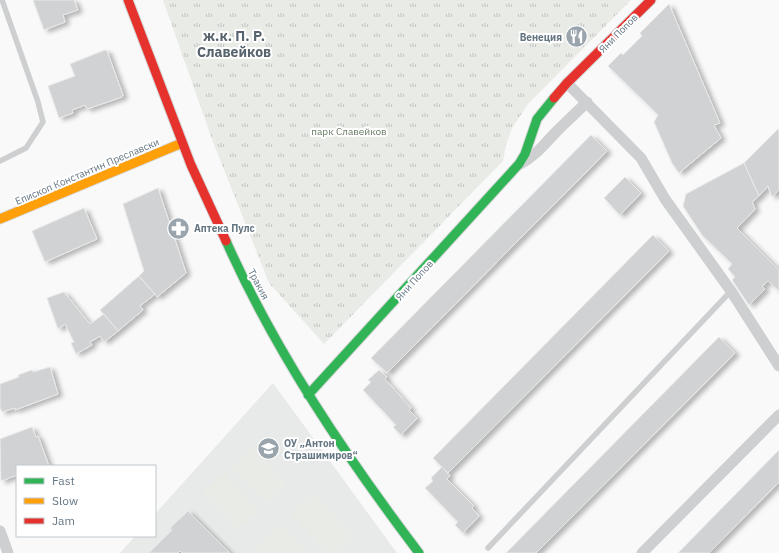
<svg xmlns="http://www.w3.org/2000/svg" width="779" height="553" font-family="'IBM Plex Sans',sans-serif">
  <defs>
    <pattern id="park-tufts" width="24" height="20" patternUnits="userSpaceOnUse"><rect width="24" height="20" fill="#e8ebe6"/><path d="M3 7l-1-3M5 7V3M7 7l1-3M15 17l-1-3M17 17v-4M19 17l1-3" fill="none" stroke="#c0c3c0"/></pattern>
    <filter id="shadow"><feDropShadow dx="4.5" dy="2.5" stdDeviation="2" flood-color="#0004"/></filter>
  </defs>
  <rect width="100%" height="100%" fill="#f9f9f9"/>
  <path fill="#e8e9e9" d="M 273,383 L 397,553 L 120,553 L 135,536 L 155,536 L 155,514 Z"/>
  <path fill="#e8ebe6" d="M 252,447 L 287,484 L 266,504 L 231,467 Z
    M 224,473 L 259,510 L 238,530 L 202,493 Z
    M 314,492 L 355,537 L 337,553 L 327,553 L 290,513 Z
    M 280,523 L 308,553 L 258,553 L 254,548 Z"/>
  <path fill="url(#park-tufts)" d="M 163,0 L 631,0 L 528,104 L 512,128 L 506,145 L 503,161 L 324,344 L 269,283 L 213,142 Z"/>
  <path fill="#d0d2d3" stroke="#e8e8e8" filter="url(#shadow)" d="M 33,0 L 74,0 L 78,10 L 63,15 L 65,22 L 44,30 Z
    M 669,4 L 720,123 L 714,125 L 721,138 L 679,173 L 672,163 L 654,122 L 658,115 L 608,66 L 621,53 L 623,55 L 642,36 L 640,33 Z
    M 105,50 L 107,51 L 123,95 L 122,97 L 87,109 L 85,105 L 72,110 L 73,113 L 59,118 L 48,86 L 75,76 L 70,64 Z
    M 778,129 L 779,132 L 779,190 L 772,197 L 768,186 L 759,196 L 744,163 Z
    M 591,135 L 607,151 L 387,373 L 371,358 Z
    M 744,163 L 759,196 L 752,202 L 755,209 L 737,228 L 779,270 L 779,291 L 768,281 L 762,286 L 765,289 L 749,305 L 732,280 L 735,277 L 728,269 L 732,264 L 702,235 L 683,206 L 686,194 Z
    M 625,177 L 641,193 L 620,215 L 604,198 Z
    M 158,188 L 186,273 L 157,297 L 139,276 L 144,271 L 123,204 Z
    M 84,208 L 97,239 L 45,262 L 32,231 Z
    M 653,235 L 669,251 L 448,473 L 433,458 Z
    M 139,276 L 155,294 L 140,306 L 143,310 L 118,331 L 100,310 Z
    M 64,292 L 90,324 L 104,314 L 118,331 L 104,342 L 100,336 L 90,342 L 92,345 L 76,354 L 71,343 L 74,342 L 65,324 L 58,329 L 47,298 Z
    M 719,337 L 735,353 L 536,553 L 506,553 Z
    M 50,367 L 58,394 L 15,410 L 15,408 L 2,412 L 0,407 L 0,384 L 19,377 L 18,375 L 32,370 L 33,372 Z
    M 379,370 L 387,377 L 385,379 L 411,408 L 409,410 L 417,418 L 401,435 L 393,427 L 396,425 L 363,390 L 371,382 L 368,380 Z
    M 32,427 L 36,437 L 38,436 L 49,466 L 17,466 L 17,475 L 1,481 L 0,439 Z
    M 779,450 L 779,482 L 709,553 L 678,553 Z
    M 442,467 L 450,476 L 447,479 L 474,506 L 472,508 L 479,516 L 463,533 L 455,525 L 458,522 L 425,488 L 433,481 L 431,478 Z
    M 188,511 L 230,553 L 182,553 L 180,551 L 178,553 L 149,553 L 172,530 L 170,528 Z"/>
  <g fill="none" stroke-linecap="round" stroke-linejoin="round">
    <defs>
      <path id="fast" d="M 226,241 C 276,353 345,455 419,553
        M 308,395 L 519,164 L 525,154 L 537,119 L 554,98"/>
      <path id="slow" d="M 0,219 L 182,143"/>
      <path id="jam" d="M 128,0 L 191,165 L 226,241
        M 554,98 L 567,83 L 651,0"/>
    </defs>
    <use href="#fast" stroke="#d5d6d7" stroke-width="11"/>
    <use href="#slow" stroke="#d5d6d7" stroke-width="11"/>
    <use href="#jam" stroke="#d5d6d7" stroke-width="11"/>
    <path stroke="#cecfd0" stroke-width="5.5" d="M 0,161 L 26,148 L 43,122 L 38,102 L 2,0
      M 488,548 L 731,291"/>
    <path stroke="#cecfd0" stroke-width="11" d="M 567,83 L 641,158 L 665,199 L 731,291 L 779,366
      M 520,164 C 536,156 545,143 557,131 C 567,121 577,112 587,102
      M 0,531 L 8,553
      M 642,553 L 779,415"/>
    <use href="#fast" stroke="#30b455" stroke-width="9"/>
    <use href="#slow" stroke="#ff9f0a" stroke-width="9"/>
    <use href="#jam" stroke="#e5322d" stroke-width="9"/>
  </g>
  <defs>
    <symbol id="restaurant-disc" viewBox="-11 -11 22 22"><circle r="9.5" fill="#99a4ac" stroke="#fff"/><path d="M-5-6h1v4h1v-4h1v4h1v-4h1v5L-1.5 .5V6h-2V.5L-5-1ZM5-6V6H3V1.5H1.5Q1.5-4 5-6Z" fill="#fff"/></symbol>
    <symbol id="pharmacy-disc" viewBox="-11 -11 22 22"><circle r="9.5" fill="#99a4ac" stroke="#fff"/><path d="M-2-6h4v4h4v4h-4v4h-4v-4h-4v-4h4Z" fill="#fff"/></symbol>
    <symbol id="school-disc" viewBox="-11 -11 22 22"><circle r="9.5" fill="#99a4ac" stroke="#fff"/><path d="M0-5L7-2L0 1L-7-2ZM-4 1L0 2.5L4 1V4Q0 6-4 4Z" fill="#fff"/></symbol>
  </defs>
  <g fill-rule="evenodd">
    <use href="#restaurant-disc" x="564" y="24" width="25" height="25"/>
    <use href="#pharmacy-disc" x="166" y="216" width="25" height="25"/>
    <use href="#school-disc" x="256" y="436" width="25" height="25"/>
  </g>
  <g text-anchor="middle" stroke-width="4" stroke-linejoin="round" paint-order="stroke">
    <g font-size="10" fill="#657683" stroke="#fff">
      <text transform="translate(618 33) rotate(-45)" y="4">Яни Попов</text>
      <text transform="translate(87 171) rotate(-23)" y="4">Епископ Константин Преславски</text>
      <text transform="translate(414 280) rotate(-48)" y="4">Яни Попов</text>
      <text transform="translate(259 284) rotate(62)" y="4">Тракия</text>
    </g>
    <g font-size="10" font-weight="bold" fill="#657683" stroke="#fff" text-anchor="start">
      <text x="562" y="41" text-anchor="end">Венеция</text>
      <text x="194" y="232">Аптека Пулс</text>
      <text x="284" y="447">ОУ „Антон<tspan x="284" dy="12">Страшимиров“</tspan></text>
    </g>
    <g font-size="10" fill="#687a64" stroke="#fff">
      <text x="349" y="135">парк Славейков</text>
    </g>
    <g font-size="14" font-weight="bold" fill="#57646e" stroke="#fff">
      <text x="234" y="41">ж.к. П. Р.<tspan x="234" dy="16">Славейков</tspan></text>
    </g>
  </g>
  <rect x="16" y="465" width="140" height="72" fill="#ffffff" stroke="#c1c8cd"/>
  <rect x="24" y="478" width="20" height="6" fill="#30b455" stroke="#c1c8cd"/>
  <text x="52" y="485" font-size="12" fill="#657683">Fast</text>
  <rect x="24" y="498" width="20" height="6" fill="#ff9f0a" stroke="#c1c8cd"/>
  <text x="52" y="505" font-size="12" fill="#657683">Slow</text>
  <rect x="24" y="518" width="20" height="6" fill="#e5322d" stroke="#c1c8cd"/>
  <text x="52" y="525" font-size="12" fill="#657683">Jam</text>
</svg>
